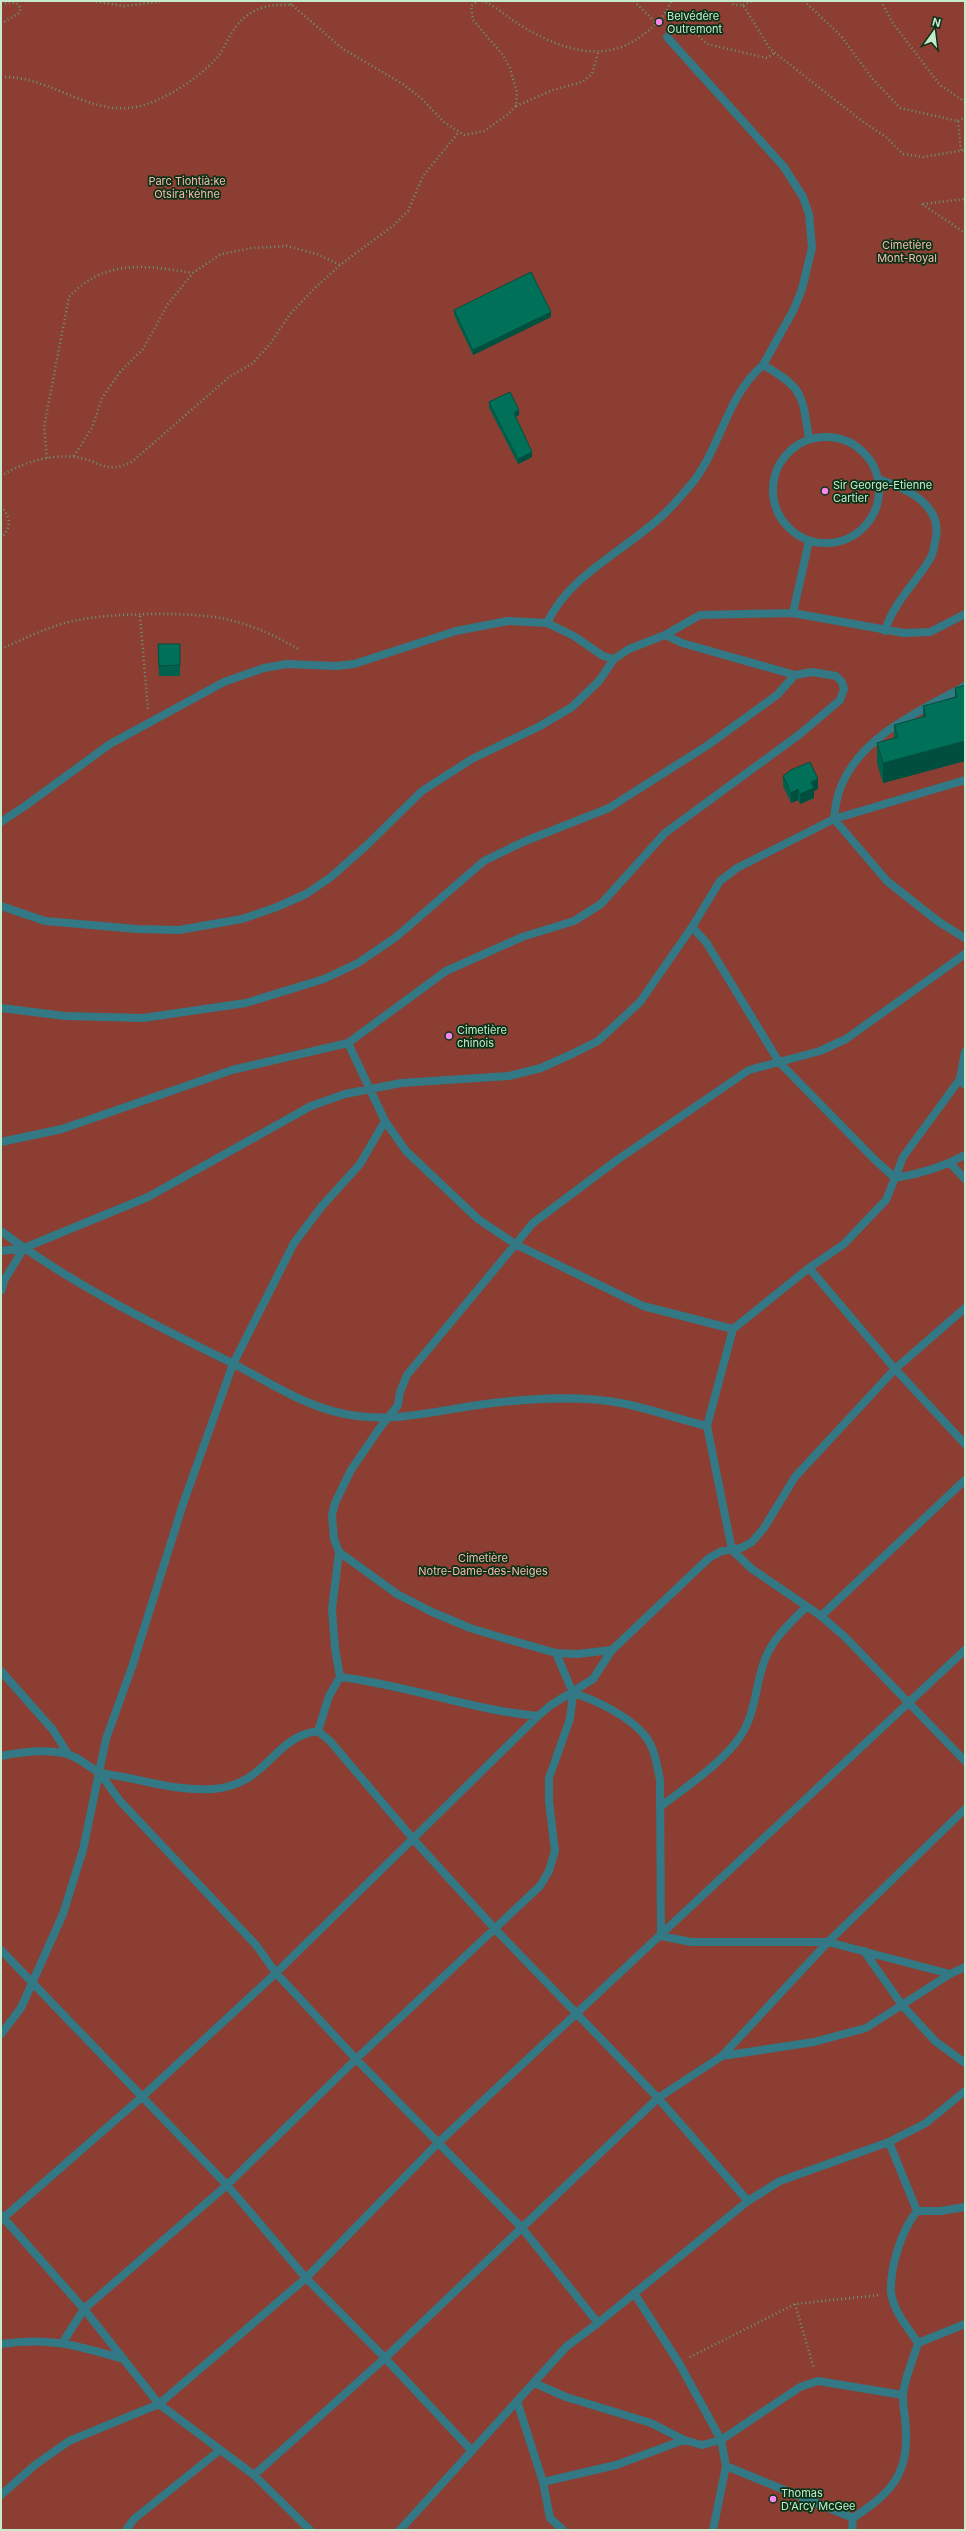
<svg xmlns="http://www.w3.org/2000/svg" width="966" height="2531" font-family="Inter,sans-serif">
  <rect width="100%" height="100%" fill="#013f19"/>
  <path fill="#8c3e33" d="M 1,1 L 965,1 L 965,2530 L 1,2530 Z"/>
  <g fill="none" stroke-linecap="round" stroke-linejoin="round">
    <path stroke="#679776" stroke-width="2.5" stroke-dasharray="1 3" stroke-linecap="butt" d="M 92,1 L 124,6 L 166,1
      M 288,1 L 292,5
      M 482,1 C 493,4 502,13 511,19 C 548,44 596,66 637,39 C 651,30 666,16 671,1
      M 634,1 L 657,24
      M 730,1 L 734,5 L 743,5 L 770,49 L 862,121 L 886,137 L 903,154 L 923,157 L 965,150
      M 804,1 L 841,36 L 872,78 L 900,108 L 958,121 L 961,150
      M 881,1 L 892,22 L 940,85 L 965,102
      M 1,4 L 11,2 L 18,4 L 21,9 L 19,13 L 1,24
      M 743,5 L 752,1
      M 667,12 L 682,21 L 707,44 L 767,58 L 774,53
      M 1,77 C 54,75 95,124 150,103 C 174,94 199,77 217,58 C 223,51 227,41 231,34 C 245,10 266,3 292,5 L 343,49 L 403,84 L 422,99 L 444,122 L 464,135 L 484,131 L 507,115 L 516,106 L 517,93 L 510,68 L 503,55 L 473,20 L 471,6 L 478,1
      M 516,106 L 553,90 L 582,82 L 592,74 L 598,53
      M 958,121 L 965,117
      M 922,204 L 965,233
      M 923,204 L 965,199
      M 74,456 L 92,428 L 102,398 L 120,372 L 143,349 L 168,304 L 193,273 L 221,254 L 252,248 L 287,246 L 317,254 L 340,265
      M 47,458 L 44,427 L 69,297 C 104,259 145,265 192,273
      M 1,476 C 21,463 50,454 75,457 C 100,460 106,476 133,461 L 229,377 L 253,363 L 270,344 L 290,314 L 315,288 L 340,265 L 394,225 L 408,211 L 423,176 L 458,133
      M 1,506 C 12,520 11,526 1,539
      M 140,616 L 148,709
      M 1,649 C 26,638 51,625 78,620 C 111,613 197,611 230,620 C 255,626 278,637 300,650
      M 795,2304 L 814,2369
      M 690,2357 L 795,2304 L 879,2295"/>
    <path stroke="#327985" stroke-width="8" d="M 667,37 L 784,167 L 803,197 L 809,214 L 812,248 L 802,289 L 794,309 L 763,365
      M773 490a53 53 0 1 1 106 0a53 53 0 1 1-106 0Z
      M 878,479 C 906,488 945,505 935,542 C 934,547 933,554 930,559 C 915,584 893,603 885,631
      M 793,613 L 809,541
      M 547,623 C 569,575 626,550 663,515 C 672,507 680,497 688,488 C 721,451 725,397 763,365 C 804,388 802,395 809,439
      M 965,686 C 922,710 863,735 842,784 C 837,795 835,807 834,819 L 965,780
      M 1,822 L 25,806 L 110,744 L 224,682 L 264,668 L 287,664 L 336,666 L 354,664 L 456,631 L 508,621 L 547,623 L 574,636 L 603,656 L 614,659
      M 1,906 L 45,921 L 137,929 L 179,930 L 242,919 L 277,907 L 306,894 L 331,877 L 367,845 L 422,791 L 472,759 L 540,726 L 572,707 L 599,681 L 614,659 L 629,649 L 665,635 L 700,615 L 793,613 L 904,633 L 930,632 L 965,614
      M 692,927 L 720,881 L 737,868 L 834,819 L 887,881 L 939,922 L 965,938
      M 1,1008 L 65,1016 L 143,1018 L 246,1003 L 324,979 L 358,963 L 396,937 L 484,861 L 523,842 L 609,808 L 708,745 L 777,695 L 795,675 L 682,643 L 665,635
      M 348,1043 L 385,1121
      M 960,1079 L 965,1085
      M 1,1142 L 62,1129 L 232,1070 L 348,1043 L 446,971 L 522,937 L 574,921 L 601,904 L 665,833 L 800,734 L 840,700 L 844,689 L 842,682 L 836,676 L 812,672 L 795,675
      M 950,1163 L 965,1179
      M 1,1231 C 71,1284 153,1324 232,1363 C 273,1384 309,1410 357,1416 C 402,1422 449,1408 493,1403 C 536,1398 583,1395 626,1404 C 653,1410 679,1419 707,1426
      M 24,1248 L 148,1197 L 311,1106 L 345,1094 L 401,1083 L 509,1076 L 541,1068 L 572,1054 L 598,1041 L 640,1002 L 692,927 L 706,942 L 779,1062 L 875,1160 L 895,1178 L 903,1157 L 960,1079 L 965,1052
      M 1,1251 L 24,1248 L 5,1279 L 1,1291
      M 809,1268 L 895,1369 L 965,1444
      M 733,1329 L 707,1426 L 732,1550 L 752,1569 L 821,1616
      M 965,1480 L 821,1616 L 845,1637 L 965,1761
      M 339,1552 L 397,1594 L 432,1612 L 470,1628 L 503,1638 L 556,1653 L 577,1654 L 612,1650 L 709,1558 L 722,1551 L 741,1548 L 752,1542 L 764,1528 L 795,1477 L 895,1369 L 965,1308
      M 556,1653 L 573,1693
      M 1,1671 L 53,1730 L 68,1754
      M 340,1677 C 407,1685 471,1710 538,1716
      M 1,1756 C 21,1752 47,1749 67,1754 C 79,1757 88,1767 99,1772 C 108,1775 119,1776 129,1778 C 157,1784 184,1791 213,1789 C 268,1785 272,1737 318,1731
      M 99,1772 L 120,1801 L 256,1945 L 276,1973 L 356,2059 L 522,2228 L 598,2323 L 748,2201 L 658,2098 L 496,1930 L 414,1840 L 330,1741 L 318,1731 L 329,1696 L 340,1677 L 335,1648 L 332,1609 L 339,1552 L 334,1539 L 332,1515 L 335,1503 L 351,1470 L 379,1429 L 398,1405 L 400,1392 L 407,1375 L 533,1223 L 617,1160 L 749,1070 L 820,1051 L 846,1039 L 965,954
      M 660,1807 C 687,1786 720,1765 740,1737 C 755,1715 755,1689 763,1665 C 770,1641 789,1624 806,1607
      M 1,1950 L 227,2185 L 306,2278 L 385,2358 L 472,2451
      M 864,1951 L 902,2005 L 935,2041 L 965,2063
      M 1,2034 L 21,2008 L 63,1914 L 83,1850 L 106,1739 L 132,1667 L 183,1504 L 233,1364 L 294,1243 L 322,1206 L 360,1164 L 385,1121 L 406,1151 L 478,1219 L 515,1244 L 643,1306 L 733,1329 L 809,1268 L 844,1244 L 886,1200 L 895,1178 C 920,1174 943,1167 965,1155
      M 722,2056 L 828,1942 L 965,1809
      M 889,2142 L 917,2211
      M 748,2201 L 780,2181 L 889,2142 L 926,2123 L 965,2091
      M 1,2215 L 84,2309 L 159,2404 L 254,2475 L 310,2530
      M 1,2220 L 143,2096 L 276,1973 L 538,1716 L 551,1705 L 593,1679 L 612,1650
      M 63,2342 L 84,2309 L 227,2185 L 356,2059 L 540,1886 L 549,1871 L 555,1851 L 549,1801 L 549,1778 L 570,1719 L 573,1693 C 596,1700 631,1717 646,1737 C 655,1749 657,1766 660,1780 L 661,1936 L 691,1942 L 828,1942 L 950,1974
      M 918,2343 L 965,2324
      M 1,2344 C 49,2337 75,2345 120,2358
      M 534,2383 L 566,2397 L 651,2423 L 684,2440 L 702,2445 L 721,2440 L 679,2363 L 634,2293
      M 517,2401 L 543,2482 L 550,2518 L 563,2530
      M 726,2466 L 853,2518
      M 254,2475 L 385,2358 L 658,2098 L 722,2056 L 814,2042 L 866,2028 L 950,1974 L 965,1967
      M 543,2482 L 616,2465 L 684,2440
      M 1,2495 L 35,2465 L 69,2441 L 159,2404 L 306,2278 L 439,2142 L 965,1650
      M 126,2530 L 134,2519 L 220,2450
      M 400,2530 L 566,2347 L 598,2323
      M 713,2530 L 726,2466 L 721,2440 L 800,2387 L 818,2381 L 903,2395
      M 852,2530 L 853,2518 C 887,2495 908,2478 906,2433 C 906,2420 903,2408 903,2396 C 903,2382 914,2358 918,2343 C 909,2329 893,2311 891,2292 C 890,2267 901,2231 917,2211 L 940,2211 L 965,2207"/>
  </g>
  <path fill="#00614c" d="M 454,310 L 551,317 L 473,355 L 454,315 Z
    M 489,402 L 519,415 L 515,417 L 532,457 L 518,464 L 489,408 Z
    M 158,644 L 180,644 L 180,676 L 159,676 Z
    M 965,685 L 965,761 L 883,783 L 877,763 L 877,743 L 894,738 L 894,725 L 923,717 L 923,706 L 955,697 L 955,688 Z
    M 783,776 L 818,789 L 814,791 L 814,798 L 800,804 L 798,800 L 791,803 L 783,786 Z"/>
  <path fill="#004f3e" d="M 551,312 L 551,317 L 473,355 L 473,350 Z
    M 519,410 L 519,415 L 514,418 L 514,413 Z
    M 532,452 L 532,457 L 518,464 L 518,459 Z
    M 965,741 L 965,761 L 883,783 L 883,763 Z
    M 818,779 L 818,789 L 814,791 L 814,798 L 800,804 L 800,794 L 811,782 Z
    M 798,789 L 798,800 L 791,803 L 791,793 Z"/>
  <path fill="#007158" stroke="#004f3e" d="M 531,272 L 551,312 L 473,350 L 454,310 Z
    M 510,392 L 519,410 L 514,413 L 532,452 L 518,459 L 489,402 Z
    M 158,644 L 180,644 L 180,665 L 159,666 Z
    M 965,685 L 965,741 L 883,763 L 877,743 L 898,737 L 894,725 L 926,716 L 923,706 L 957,697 L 955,688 Z
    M 810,762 L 818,779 L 811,782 L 814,788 L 800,794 L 798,789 L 791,793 L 783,776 L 791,770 Z"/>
  <g fill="#f688ed" stroke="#0a3217" stroke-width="1.5">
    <circle cx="659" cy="22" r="4"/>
    <circle cx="825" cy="491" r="4"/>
    <circle cx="449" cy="1036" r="4"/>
    <circle cx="773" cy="2499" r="4"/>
  </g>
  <g text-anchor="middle" stroke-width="3.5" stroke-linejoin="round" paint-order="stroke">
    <g font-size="11" fill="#c7eacd" stroke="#0a3217" text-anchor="start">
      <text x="667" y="20">Belvédère<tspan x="667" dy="13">Outremont</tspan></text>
      <text x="833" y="489">Sir George-Etienne<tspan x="833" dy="13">Cartier</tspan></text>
      <text x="457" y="1034">Cimetière<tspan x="457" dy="13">chinois</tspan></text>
      <text x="781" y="2497">Thomas<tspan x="781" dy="13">D'Arcy McGee</tspan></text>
    </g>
    <g font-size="11" fill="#f9b9ae" stroke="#0a3217">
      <text x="187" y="185">Parc Tiohtià:ke<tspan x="187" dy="13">Otsira'kéhne</tspan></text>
      <text x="907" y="249">Cimetière<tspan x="907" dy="13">Mont-Royal</tspan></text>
      <text x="483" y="1562">Cimetière<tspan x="483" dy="13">Notre-Dame-des-Neiges</tspan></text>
    </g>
  </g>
  <rect width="966" height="2531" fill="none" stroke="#c7eacd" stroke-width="4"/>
  <g transform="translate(934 32) rotate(14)" stroke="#0a3217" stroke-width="3" paint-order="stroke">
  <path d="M0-3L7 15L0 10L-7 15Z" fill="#c7eacd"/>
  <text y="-6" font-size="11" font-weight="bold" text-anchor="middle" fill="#c7eacd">N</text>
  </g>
</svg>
